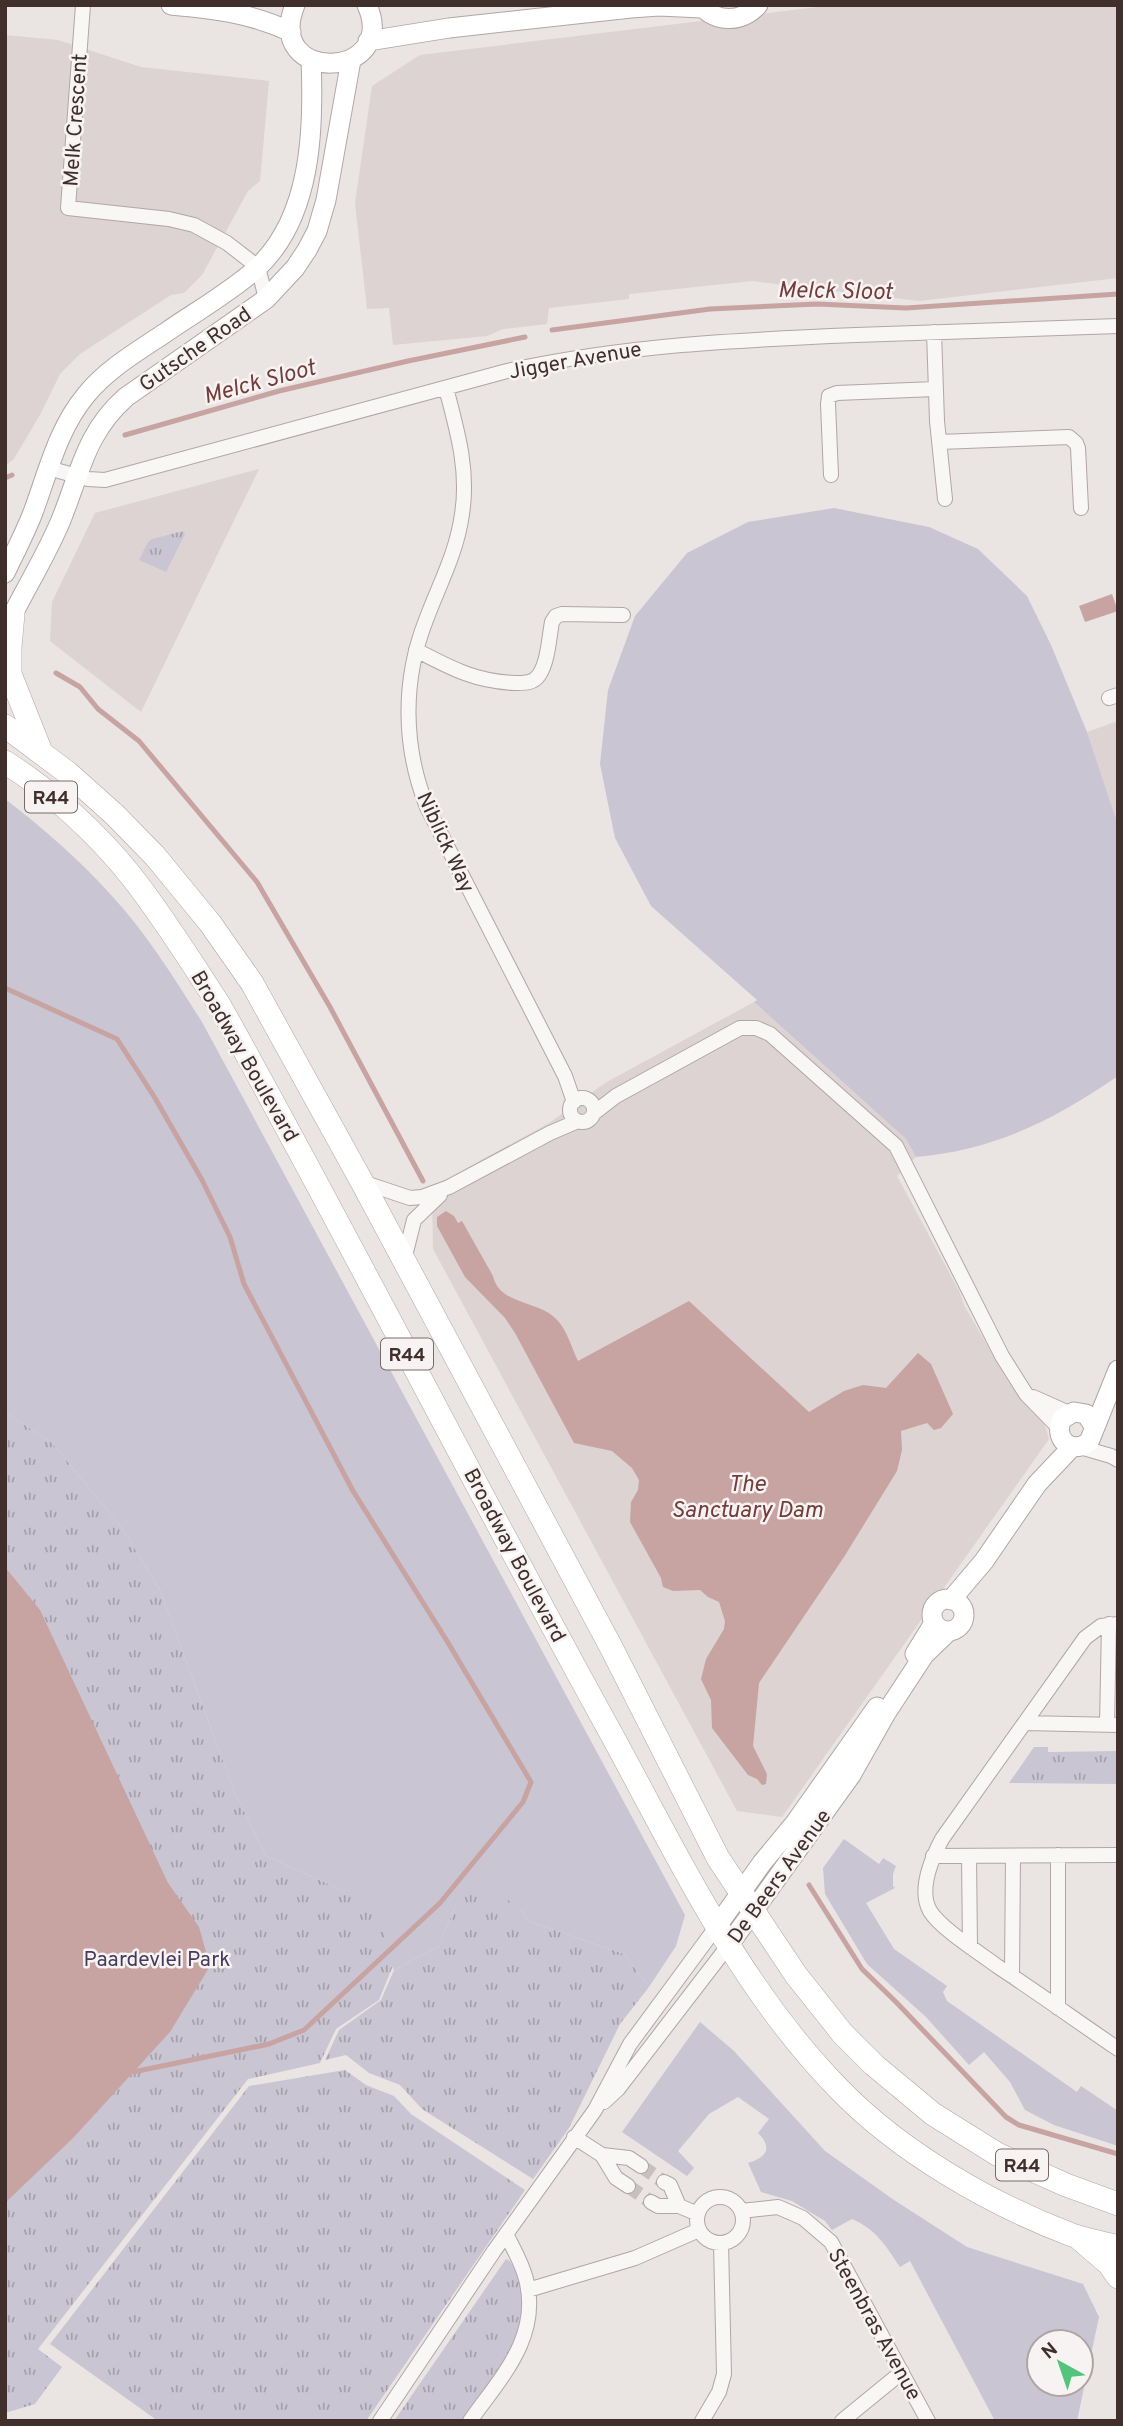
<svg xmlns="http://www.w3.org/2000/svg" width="1123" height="2426" font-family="Overpass,sans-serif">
  <defs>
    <pattern id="park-tufts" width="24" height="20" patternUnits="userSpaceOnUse" patternTransform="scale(1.75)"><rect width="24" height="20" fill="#c9c5d3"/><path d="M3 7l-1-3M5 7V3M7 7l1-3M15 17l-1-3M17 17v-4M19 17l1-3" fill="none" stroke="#a5a0ab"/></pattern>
  </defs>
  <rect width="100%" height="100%" fill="#eae4e3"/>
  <path fill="#dcd3d2" d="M 834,5 L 1118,5 L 1118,278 L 919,301 L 752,281 L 629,294 L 629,299 L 549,308 L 547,324 L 503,329 L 487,336 L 393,345 L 389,308 L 367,309 L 355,203 L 372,86 L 420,55 Z
    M 5,35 L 58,40 L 141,67 L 269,81 L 260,181 L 248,191 L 202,275 L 184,293 L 171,295 L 80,354 L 60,374 L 41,413 L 14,459 L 5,466 Z
    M 259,469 L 141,712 L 50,641 L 52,602 L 95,513 Z
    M 1118,721 L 1118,825 L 1087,732 Z
    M 754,1002 L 906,1139 L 916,1157 L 897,1176 L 959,1291 L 964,1305 L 1005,1376 L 1020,1398 L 1044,1423 L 1049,1439 L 782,1817 L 737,1811 L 433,1249 L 432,1187 L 549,1123 L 605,1083 Z"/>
  <path fill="#c9c5d3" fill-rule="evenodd" d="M 834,508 L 929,527 L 978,549 L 1027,596 L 1051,645 L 1087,732 L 1118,825 L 1118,1076 C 1054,1120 994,1150 916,1157 L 906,1139 L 754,1002 L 757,1000 L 651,906 L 615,838 L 600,764 L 608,690 L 635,616 L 687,553 L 748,522 Z
    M 5,799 C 43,828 80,860 112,896 C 147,934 174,978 202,1022 L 685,1915 L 676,1946 L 649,1987 L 624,1954 L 528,1921 L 521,1909 L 456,1905 L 438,1947 L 394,1970 L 344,1891 L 266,1856 L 234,1791 L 160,1590 L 122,1528 L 52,1443 L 5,1412 Z
    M 844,1839 L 879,1864 L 883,1858 L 896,1866 L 893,1874 L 893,1886 L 895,1888 L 866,1903 L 894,1949 L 947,1986 L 943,1992 L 947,2001 L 1077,2092 L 1081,2086 L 1118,2111 L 1118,2146 L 1054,2125 L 1025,2110 L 1010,2082 L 984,2052 L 969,2065 L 926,2017 L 867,1964 L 825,1894 L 823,1868 Z
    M 700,2022 L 734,2051 L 825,2151 L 894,2200 L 967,2247 L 1083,2284 L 1099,2317 L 1077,2421 L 995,2421 L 910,2261 L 900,2267 C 885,2245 877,2230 852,2219 L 832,2230 L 825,2221 L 792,2201 L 761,2192 L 748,2163 C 767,2157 773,2148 758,2133 L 769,2119 L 738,2097 L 709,2114 L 678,2151 L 694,2168 L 687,2176 L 622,2132 ZM 1039,2342 L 1081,2342 L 1081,2384 L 1039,2384 Z"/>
  <path fill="url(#park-tufts)" d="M 183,531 L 185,534 L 166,572 L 139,560 L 148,542 L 152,539 Z
    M 5,1412 L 52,1443 L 122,1528 L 160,1590 L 234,1791 L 266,1856 L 344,1891 L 380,1918 L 392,1968 L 379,2000 L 336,2029 L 320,2063 L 248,2079 L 38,2349 L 62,2367 L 35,2404 L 5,2413 Z
    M 1034,1747 L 1048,1747 L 1048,1752 L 1118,1751 L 1118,1784 L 1009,1783 Z
    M 477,1879 L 521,1909 L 528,1921 L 624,1954 L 649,1987 L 620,2024 L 569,2128 L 533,2179 L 422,2109 L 400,2085 L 369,2073 L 346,2055 L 325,2060 L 339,2030 L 381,2000 L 394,1970 L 438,1947 L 456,1905 Z
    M 345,2070 L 366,2085 L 394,2096 L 411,2114 L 525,2190 L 366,2421 L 158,2421 L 50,2344 L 249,2086 Z
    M 506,2259 L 510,2261 L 519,2278 L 525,2317 L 512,2348 L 462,2421 L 394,2421 Z"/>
  <path fill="#c7a3a2" d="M 1112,594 L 1118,611 L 1085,622 L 1079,606 Z
    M 446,1211 L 454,1216 L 458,1223 L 462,1221 L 493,1276 C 499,1304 536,1301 554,1317 C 567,1328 571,1347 578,1361 L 689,1301 L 809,1412 L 844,1391 L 863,1385 L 886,1388 L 918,1353 L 931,1364 L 953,1414 L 941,1428 L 934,1430 L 927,1423 L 901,1431 L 902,1450 L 897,1471 L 844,1557 L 759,1683 L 753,1746 L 767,1774 L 766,1784 L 762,1785 L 757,1779 L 748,1775 L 712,1728 L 711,1700 L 701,1679 L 706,1659 L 724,1629 L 725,1621 L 719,1602 L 708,1597 L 700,1590 L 673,1591 L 663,1587 L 661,1578 L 630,1522 L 631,1502 L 638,1490 L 639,1480 L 632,1468 L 612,1451 L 574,1443 L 515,1333 L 505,1318 L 465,1277 L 437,1226 L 437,1217 Z
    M 5,1567 L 40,1610 L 168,1883 L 199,1927 L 210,1966 L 170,2032 L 74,2137 L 5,2203 Z"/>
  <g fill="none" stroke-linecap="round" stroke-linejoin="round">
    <path stroke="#c7a3a2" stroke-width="5" d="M 552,330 L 710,309 L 817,304 L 906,308 L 1118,294
      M 125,435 L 279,391 L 408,361 L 525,337
      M 5,478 L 12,475
      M 56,673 L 80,687 L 98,709 L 139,741 L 257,882 L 330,1007 L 423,1181
      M 5,988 L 117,1039 L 155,1098 L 202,1180 L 230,1237 L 244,1284 L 353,1491 L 447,1641 L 531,1782 L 523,1802 L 440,1903 L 304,2030 L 269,2044 L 133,2072
      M 809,1885 L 862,1969 L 896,2002 L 1006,2117 L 1019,2125 L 1118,2154"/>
    <path stroke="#c8c0be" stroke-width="14" stroke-dasharray="14 7" stroke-linecap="butt" d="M 641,2166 L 664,2182
      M 628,2186 L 651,2202"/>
    <defs>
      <path id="street" d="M 83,5 L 68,208 L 169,219 L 194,225 L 227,243 L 258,267 L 266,299
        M 934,332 L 937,421 L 945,499
        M 446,388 C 457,430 469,470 462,514 C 457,552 439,585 426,620 C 402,681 403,747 427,807 L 565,1076 L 574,1102
        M 939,442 L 1069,437 L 1076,443 L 1078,448 L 1081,508
        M 48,468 L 88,479 L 105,480 L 507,371 C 626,345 736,340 856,335 C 944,332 1031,329 1118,326
        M 831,475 L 828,404 L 829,396 L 837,393 L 935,389
        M 416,650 C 451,668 474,681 514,683 C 523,683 533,684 539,675 C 548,662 549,638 552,622 L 556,616 L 562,614 L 623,615
        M 1109,698 L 1118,695
        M570 1110a12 12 0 1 1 24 0a12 12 0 1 1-24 0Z
        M 594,1113 L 616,1096 L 740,1028 L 756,1028 L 770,1034 L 896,1146 L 1002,1356 L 1026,1394 L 1059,1428
        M 362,1182 L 410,1198 L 422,1197 L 449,1187 L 550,1133 L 578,1121
        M 404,1260 L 414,1220 L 440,1195
        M 1033,1397 L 1069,1413
        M 1080,1447 L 1111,1456 L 1118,1460
        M 1118,1624 L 1101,1626 L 1085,1638 L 942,1839 C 932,1858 918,1890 930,1911 C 941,1929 980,1953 997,1966 C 1038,1993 1077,2021 1118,2049
        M 1025,1723 L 1118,1725
        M 1107,1725 L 1109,1624
        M 933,1856 L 1118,1855
        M 969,1856 L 970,1947
        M 1012,1976 L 1013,1856
        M 1058,2008 L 1058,1855
        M 604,2102 L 618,2089 L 728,1946
        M 574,2137 L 602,2155 L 616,2178 L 628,2186
        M 602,2155 L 629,2158 L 641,2166
        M 664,2182 L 670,2185 L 679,2206
        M697 2220a23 23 0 1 1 46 0a23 23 0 1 1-46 0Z
        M 651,2202 L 658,2206 L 679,2206 L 698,2214
        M 741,2211 L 778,2207 L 803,2218 L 831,2242 L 928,2421
        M 528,2290 L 635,2258 L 699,2230
        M 380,2421 L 494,2251 L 595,2110 L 630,2044 L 717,1926
        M 470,2421 C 501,2377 541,2337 526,2279 C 522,2263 513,2248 506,2234
        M 702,2421 L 719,2392 L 724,2374 L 721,2243
        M 842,2421 L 902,2372"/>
      <path id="secondary" d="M 171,5 C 215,9 251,13 291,32
        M 295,5 C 263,85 400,80 367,5
        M 700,5 C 717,23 741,23 758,5
        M 368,41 L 449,28 L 631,8 L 659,6 L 702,8
        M 5,573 C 14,554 24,535 32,515 C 48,473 57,430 86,395 C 107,369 138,351 165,333 C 195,312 229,293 256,269 C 312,218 314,129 311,60
        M 7,626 C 24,591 46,556 61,520 C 80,473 86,432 126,397 L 266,299 L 295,268 L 307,250 L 317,231 L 326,200 L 351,60
        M 1094,1426 L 1086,1414 L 1074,1412 L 1062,1419 C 1053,1439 1071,1455 1089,1442 L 1118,1370
        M932 1615a16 16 0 1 1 32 0a16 16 0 1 1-32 0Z
        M 951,1600 L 984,1561 L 1037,1484 L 1072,1447
        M 915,1654 L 934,1623
        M 717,1926 L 762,1863 L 795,1823 L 877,1707
        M 728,1946 L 851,1775 L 886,1713 L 924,1655 L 949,1631"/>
      <path id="primary" d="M 13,614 L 10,647 L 10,674 L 41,752
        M 5,726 L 68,773 L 115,815 L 155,856 L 210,923 L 252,983 L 362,1182 L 611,1647 L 718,1858 L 796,1975 L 842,2033 L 874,2065 L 933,2114 L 997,2154 L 1066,2185 L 1118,2204
        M 5,762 C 52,792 98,834 132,877 C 164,918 192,963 220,1006 C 351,1241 472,1481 602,1717 C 673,1845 735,1983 839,2089 C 900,2152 990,2204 1072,2235 C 1086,2240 1103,2243 1118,2247
        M 1081,2240 L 1109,2264 L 1118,2277"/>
    </defs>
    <use href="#street" stroke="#b1a6a5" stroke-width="16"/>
    <use href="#secondary" stroke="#b1a6a5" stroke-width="21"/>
    <use href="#primary" stroke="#b5a5a4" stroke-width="24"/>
    <use href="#street" stroke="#f9f6f6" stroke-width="14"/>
    <use href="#secondary" stroke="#fff" stroke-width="19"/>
    <use href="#primary" stroke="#fff" stroke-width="23"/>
  </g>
  <g text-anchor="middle" stroke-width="5" stroke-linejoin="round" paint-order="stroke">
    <g fill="#f7f3f3" stroke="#786a68" stroke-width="2">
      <rect x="25" y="781.5" width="52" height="31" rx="5"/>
      <rect x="381" y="1338.5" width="52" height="31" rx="5"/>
      <rect x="996" y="2149.5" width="52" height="31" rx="5"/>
    </g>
    <g font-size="19" font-weight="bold" fill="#412f2c">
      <text x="51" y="804">R44</text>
      <text x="407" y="1361">R44</text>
      <text x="1022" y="2172">R44</text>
    </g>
    <g font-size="21" fill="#412f2c" stroke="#f7f3f3">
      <text transform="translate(75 120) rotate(-86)" y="7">Melk Crescent</text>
      <text transform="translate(195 349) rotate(-35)" y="7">Gutsche Road</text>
      <text transform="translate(575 360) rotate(-10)" y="7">Jigger Avenue</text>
      <text transform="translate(446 842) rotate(65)" y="7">Niblick Way</text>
      <text transform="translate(245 1056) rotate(60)" y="7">Broadway Boulevard</text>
      <text transform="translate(515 1555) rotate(62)" y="7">Broadway Boulevard</text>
      <text transform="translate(779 1876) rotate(-54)" y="7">De Beers Avenue</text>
      <text transform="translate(875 2324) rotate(61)" y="7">Steenbras Avenue</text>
    </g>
    <g font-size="21" fill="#453b5b" stroke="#f7f3f3">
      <text x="157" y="1966">Paardevlei Park</text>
    </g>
    <g font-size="23" font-style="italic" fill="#723d3a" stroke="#f7f3f3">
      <text transform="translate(835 290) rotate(1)" y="8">Melck Sloot</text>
      <text transform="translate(259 381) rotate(-15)" y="8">Melck Sloot</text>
      <text x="747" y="1491">The<tspan x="747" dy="26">Sanctuary Dam</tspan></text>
    </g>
  </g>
  <rect width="1123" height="2426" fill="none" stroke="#412f2c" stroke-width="14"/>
  <g transform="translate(1060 2363) rotate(320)"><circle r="33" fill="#f7f3f3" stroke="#aea5a3" stroke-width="2"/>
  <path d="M0-5L12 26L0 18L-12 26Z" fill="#54c37c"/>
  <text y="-10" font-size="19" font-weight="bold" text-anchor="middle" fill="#412f2c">N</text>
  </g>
</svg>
